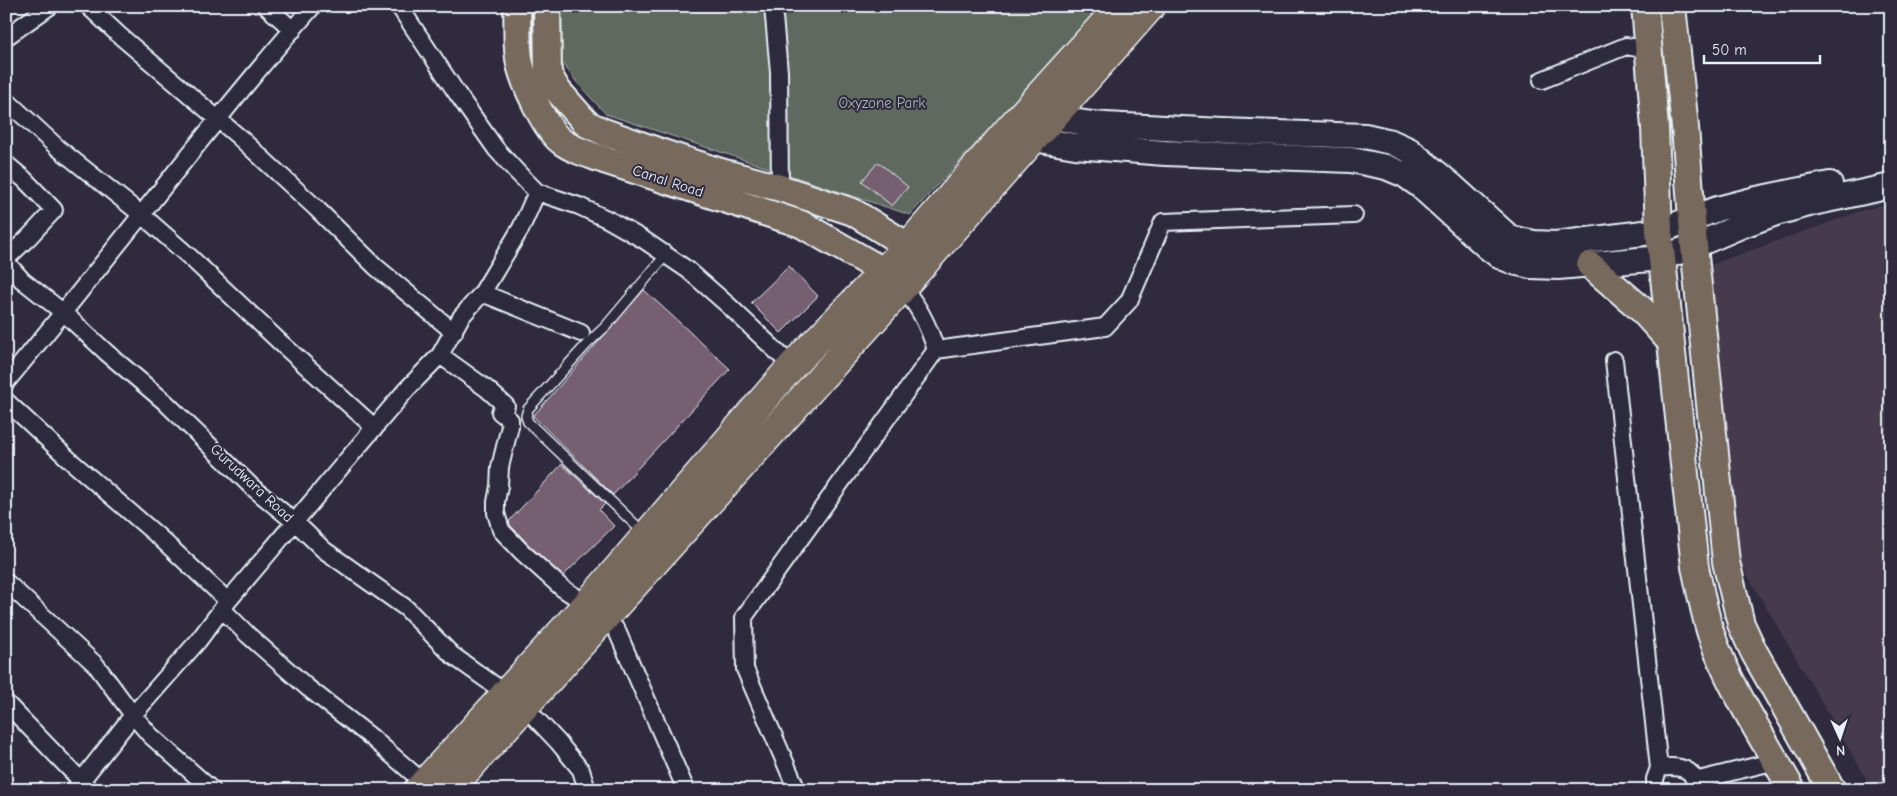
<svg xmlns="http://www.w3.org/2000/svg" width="1897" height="796" font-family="'Comic Neue',sans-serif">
  <rect width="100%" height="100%" fill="#2f2a3d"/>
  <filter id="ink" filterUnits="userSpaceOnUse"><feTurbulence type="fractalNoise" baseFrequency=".02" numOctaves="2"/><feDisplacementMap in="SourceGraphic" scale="10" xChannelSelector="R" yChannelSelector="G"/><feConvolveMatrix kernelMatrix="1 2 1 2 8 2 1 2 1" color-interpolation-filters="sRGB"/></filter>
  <g filter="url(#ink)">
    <path fill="#443a4d" d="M 1891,202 L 1891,790 L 1873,790 L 1735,554 L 1705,267 L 1858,212 Z"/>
    <path fill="#5f695e" stroke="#a4adab" d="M 562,6 L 1102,6 L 910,215 L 606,114 L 579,85 L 562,63 Z"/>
    <path fill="#765e71" stroke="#e8f1f8" d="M 878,162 L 908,187 L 892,206 L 862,181 Z
      M 789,266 L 818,296 L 781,333 L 751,303 Z
      M 644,290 L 730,369 L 613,495 L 533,416 Z
      M 562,464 L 605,504 L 599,510 L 614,526 L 563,576 L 529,545 L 510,525 L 509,521 Z"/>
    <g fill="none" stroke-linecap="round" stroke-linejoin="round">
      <defs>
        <path id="lane" d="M 644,533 L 528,422 L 526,416 L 528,409 L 587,344 L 606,326 L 665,256"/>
        <path id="street" d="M 88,6 L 119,35 L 239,137 L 316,208 L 376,267 L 454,332
          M 266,6 L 293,30
          M 399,6 L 456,92 L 496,149 L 517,172 L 537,192 L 579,206 L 609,220 L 644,240 L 688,270 L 728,305 L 792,366
          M 773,6 L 779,72 L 780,188
          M 6,37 L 50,6
          M 1542,80 L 1626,46 L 1649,50
          M 6,100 L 58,148 L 142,215 L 191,258 L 282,344 L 375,428
          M 6,164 L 24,179 L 54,210 L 29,237 L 6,259
          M 6,262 L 22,280 L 64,313 L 107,353 L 165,402 L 252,487 L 296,523 L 324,550 L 406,608 L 452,655 L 525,707 L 558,742 L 581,770 L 587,790
          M 902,288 C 919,305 929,327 936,350
          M 482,293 L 581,333
          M 440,355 L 487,389 L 506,406 L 500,412 L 510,420 L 510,426 L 500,467 L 499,486 L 496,502 L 496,513 L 501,530 L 522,552 L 562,588 L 605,616 L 617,631 L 686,790
          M 1614,360 L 1659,768
          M 6,382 C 110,258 206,128 313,6
          M 6,401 L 73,463 L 159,537 L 228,601
          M 6,582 L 96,665 L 133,715 L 150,735 L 212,790
          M 222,609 L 248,635 L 308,688 L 371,737 L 424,783
          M 6,703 L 90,790
          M 1695,781 L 1776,761
          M 74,790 L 133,715 L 198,641 L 228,601 L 406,390 L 440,355 L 461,317 L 482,293 L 521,228 L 537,192
          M 797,790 L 745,669 L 744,617 L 936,350 L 1105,327 L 1129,301 L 1163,222 L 1354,215
          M 1655,790 L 1655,779 L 1659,768 C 1677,765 1697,767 1695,790"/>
        <path id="secondary" d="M 1040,111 C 1072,126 1113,125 1148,127 C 1220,132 1293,133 1365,136 L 1391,142 L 1409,150 L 1450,184 L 1510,238 L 1534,243 L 1556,244 L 1659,231 L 1717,209 L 1752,200 L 1830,184
          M 1019,133 L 1034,139 L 1075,146 L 1165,153 L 1351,160 L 1386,167 L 1405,175 L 1419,185 L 1486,246 L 1499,256 L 1514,262 L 1531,266 L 1558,267 L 1662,258 L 1694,246 L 1743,225 L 1776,213 L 1813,203 L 1891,186"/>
        <path id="primary" d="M 517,6 C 518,25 516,46 520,64 C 524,83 546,130 561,141 C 574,151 592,155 607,161 L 801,224 L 885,272 L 900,286
          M 547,6 L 548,74 L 558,91 L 587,124 L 604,132 L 660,152 L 721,172 L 780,188 L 853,212 L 908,246 L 924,258
          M 1645,6 L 1655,128 L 1659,231 L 1695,567 C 1700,589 1704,612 1711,634 C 1729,687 1765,741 1792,790
          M 1672,6 L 1685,127 L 1694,246 L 1726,562 L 1741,624 L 1754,652 L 1832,790
          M 1590,265 L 1641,309 L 1670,341"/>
        <path id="highway" d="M 418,790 L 587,604 L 792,366 L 908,246 L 1009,129 L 1120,6
          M 449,790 L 902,288 L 1151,6"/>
      </defs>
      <use href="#lane" stroke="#e8f1f8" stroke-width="12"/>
      <use href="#street" stroke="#e8f1f8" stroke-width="20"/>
      <use href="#secondary" stroke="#e8f1f8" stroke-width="28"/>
      <use href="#primary" stroke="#e8f1f8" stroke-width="30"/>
      <use href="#highway" stroke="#e8f1f8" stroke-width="31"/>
      <use href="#lane" stroke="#2f2a3d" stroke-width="9"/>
      <use href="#street" stroke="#2f2a3d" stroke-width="16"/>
      <use href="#secondary" stroke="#2f2a3d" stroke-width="24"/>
      <use href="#primary" stroke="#77695c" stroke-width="26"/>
      <use href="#highway" stroke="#77695c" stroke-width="28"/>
    </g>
  </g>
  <g text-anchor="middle" stroke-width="4" stroke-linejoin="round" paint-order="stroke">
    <g font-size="15" fill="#aab4b3" stroke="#2f2a3d">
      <text x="882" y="108">Oxyzone Park</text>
    </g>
    <g font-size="15" fill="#e8f1f8" stroke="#2f2a3d">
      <text transform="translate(668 181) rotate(18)" y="5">Canal Road</text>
      <text transform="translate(252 483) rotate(43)" y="5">Gurudwara Road</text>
    </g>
  </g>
  <rect width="1897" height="796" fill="none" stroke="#2f2a3d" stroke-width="25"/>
  <rect x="12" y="12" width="1872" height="771" fill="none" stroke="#e8f1f8" stroke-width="2" filter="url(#ink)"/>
  <g transform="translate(1840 738) rotate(177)" stroke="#2f2a3d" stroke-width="4" paint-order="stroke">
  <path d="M0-4L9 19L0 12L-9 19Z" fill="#e8f1f8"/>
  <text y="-8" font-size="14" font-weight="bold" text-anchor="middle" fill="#e8f1f8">N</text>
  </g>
  <path d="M1704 55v8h116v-8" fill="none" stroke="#e8f1f8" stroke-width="2.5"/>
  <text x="1712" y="55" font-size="15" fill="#e8f1f8" stroke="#2f2a3d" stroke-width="4" paint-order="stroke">50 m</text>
</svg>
